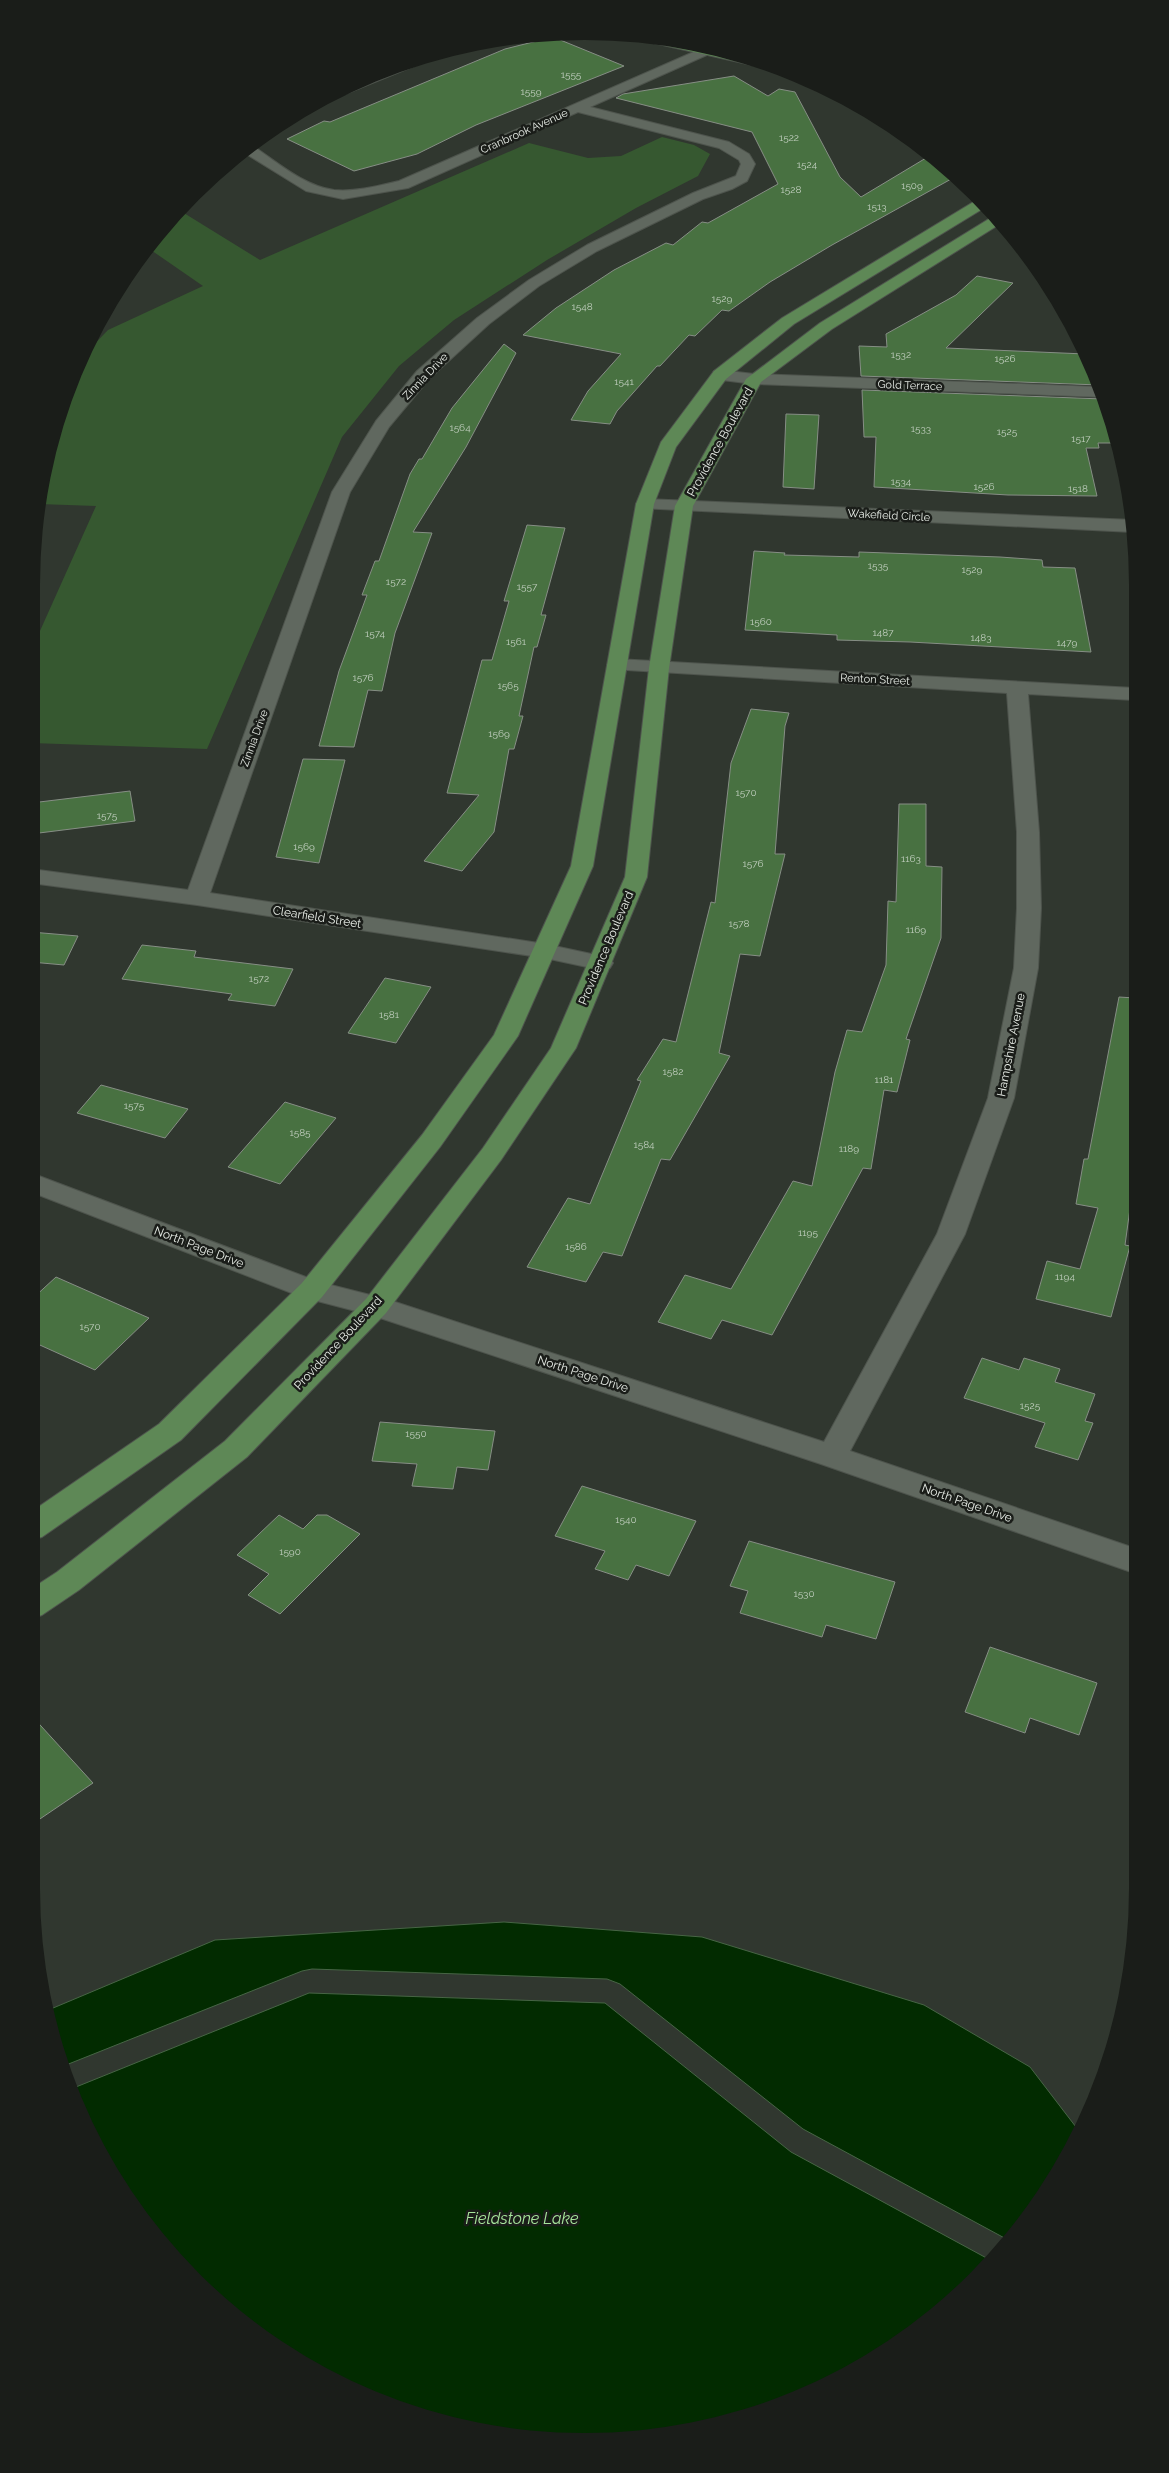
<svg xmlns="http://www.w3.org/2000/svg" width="1169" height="2473" font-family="Raleway,sans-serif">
  <rect width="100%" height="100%" fill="#30372f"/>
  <path fill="#365830" d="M 662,137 L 694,145 L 710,154 L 698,176 L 636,208 L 547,260 L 454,320 L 399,366 L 342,437 L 207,749 L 31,743 L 31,651 L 96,506 L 39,504 L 42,476 L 73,373 L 81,358 L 108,330 L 203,286 L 148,248 L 179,210 L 260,260 L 529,143 L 588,158 L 621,156 Z"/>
  <path fill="#022b00" stroke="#476545" d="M 504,1922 L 702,1937 L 924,2005 L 1030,2067 L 1079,2131 L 1045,2196 L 1010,2241 L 803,2129 L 620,1984 L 607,1979 L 312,1969 L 302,1971 L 61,2067 L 46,2011 L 215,1940 Z
    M 309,1993 L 605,2003 L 791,2152 L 992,2261 L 921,2328 L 829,2385 L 762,2412 L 657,2437 L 549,2441 L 476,2431 L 373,2400 L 308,2367 L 220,2304 L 146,2226 L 105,2165 L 71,2089 Z"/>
  <path fill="#487141" stroke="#868e85" d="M 553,37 L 624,66 L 476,125 L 417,154 L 354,171 L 287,139 L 324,121 L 330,122 L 505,49 Z
    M 734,76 L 768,96 L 779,89 L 795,92 L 840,177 L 861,197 L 931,155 L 953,178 L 832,245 L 770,282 L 729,311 L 722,310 L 695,336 L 689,335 L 660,366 L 657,366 L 617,411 L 610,424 L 571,420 L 588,391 L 621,354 L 523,335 L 556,308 L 614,270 L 666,243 L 673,245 L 702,222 L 708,223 L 778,184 L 752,132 L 616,98 L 623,94 Z
    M 977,276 L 1013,283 L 946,348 L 1085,354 L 1096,373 L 1099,385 L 861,376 L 859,346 L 887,347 L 886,334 L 956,295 Z
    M 504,344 L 516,353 L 466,447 L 413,532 L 432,533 L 395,633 L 382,691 L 368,690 L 354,747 L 319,746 L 339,671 L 367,595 L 362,595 L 375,561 L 379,561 L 410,474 L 419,459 L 422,459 L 452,408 Z
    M 862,390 L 1103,399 L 1114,443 L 1098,443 L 1099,448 L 1086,448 L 1097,496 L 1008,495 L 874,487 L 876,437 L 864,437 Z
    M 786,414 L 819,415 L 814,489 L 783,487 Z
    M 527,525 L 565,528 L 541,615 L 546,615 L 537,647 L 534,647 L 519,716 L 523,716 L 514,749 L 509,749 L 494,832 L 462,871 L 424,861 L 479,795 L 447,793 L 482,660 L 492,660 L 509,601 L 504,601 Z
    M 754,551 L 785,553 L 784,555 L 859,557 L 859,552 L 1000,557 L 1042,560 L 1043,567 L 1075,568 L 1091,652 L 910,642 L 837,640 L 837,635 L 745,630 Z
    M 751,709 L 789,713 L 785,726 L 775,854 L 785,854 L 760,956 L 740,954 L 719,1053 L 730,1056 L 670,1160 L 661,1159 L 622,1256 L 603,1252 L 586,1282 L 527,1267 L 568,1198 L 590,1204 L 641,1081 L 637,1080 L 663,1039 L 676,1042 L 711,902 L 715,903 L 731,763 Z
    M 303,759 L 345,760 L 319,863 L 276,857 Z
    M 130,791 L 135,821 L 31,834 L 31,803 Z
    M 899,804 L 926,804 L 926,866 L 942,867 L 941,938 L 906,1039 L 910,1040 L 897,1092 L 884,1090 L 871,1169 L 863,1168 L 772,1335 L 722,1320 L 711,1339 L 658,1322 L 685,1275 L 731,1289 L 793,1181 L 812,1186 L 835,1072 L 847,1030 L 862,1032 L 886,965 L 888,901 L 896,902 Z
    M 31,932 L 78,936 L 64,965 L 31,962 Z
    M 142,945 L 196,951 L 194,957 L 293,969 L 275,1006 L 228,1000 L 232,994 L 122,979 Z
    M 385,978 L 431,987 L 396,1043 L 348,1033 Z
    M 1119,997 L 1135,998 L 1135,1172 L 1125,1245 L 1130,1246 L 1111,1317 L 1036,1299 L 1047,1261 L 1080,1269 L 1098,1208 L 1076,1204 L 1084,1159 L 1088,1159 Z
    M 101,1085 L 188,1109 L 165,1138 L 77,1113 Z
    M 285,1102 L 336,1118 L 280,1184 L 228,1167 Z
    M 56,1277 L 149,1318 L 95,1370 L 31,1341 L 31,1300 Z
    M 982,1358 L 1019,1370 L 1024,1358 L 1060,1369 L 1055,1382 L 1095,1394 L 1085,1421 L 1093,1423 L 1078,1460 L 1035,1447 L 1045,1423 L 964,1398 Z
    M 380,1422 L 495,1431 L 488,1470 L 457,1467 L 453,1489 L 412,1486 L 417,1464 L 372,1461 Z
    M 582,1486 L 696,1521 L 669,1576 L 636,1565 L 628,1580 L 595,1569 L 605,1551 L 555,1536 Z
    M 279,1515 L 303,1529 L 317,1515 L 327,1515 L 360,1534 L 280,1614 L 248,1595 L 269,1574 L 237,1555 Z
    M 749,1541 L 895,1582 L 876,1639 L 826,1625 L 822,1637 L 740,1613 L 748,1591 L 730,1586 Z
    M 990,1647 L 1097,1683 L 1079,1735 L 1030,1718 L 1025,1733 L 965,1712 Z
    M 31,1715 L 93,1783 L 31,1825 Z"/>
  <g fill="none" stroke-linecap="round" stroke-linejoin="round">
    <defs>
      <path id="minor" d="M 705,47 L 711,51 L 709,54 L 590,107 L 729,142 L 749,154 L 755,164 L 747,181 L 732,189 L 703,199 L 597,251 L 539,286 L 489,324 L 429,379 L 389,427 L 350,492 L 210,893 L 545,944 L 610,958 L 613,963 L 610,968 L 601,970 L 545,958 L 197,905 L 31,883 L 31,869 L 188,890 L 332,492 L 376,421 L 417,371 L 477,318 L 529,280 L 587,245 L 693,193 L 736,176 L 741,164 L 739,160 L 719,148 L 578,112 L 408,188 L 343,199 L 306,191 L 243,152 L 253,146 C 277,162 304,186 334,190 C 356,192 378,186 399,181 Z
        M 419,59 L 419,64 L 345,94 L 335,93 L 373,73 Z
        M 720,370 L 754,374 L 1099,387 L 1102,397 L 754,384 L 714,379 L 712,375 L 714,371 Z
        M 645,499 L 1133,520 L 1133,532 L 639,508 L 636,504 L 639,500 Z
        M 617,659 L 1134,688 L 1134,700 L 1028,694 L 1039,832 L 1041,908 L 1038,968 L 1014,1098 L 965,1234 L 850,1451 L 1137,1549 L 1137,1574 L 821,1464 L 371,1315 L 302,1297 L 31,1192 L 31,1173 L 319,1282 L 386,1299 L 824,1442 L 937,1234 L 988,1098 L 1014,968 L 1017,908 L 1017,832 L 1007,693 L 610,669 L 607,665 L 610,661 Z"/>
      <path id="major" d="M 639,37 L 677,40 L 766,64 L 761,67 L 645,41 Z
        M 975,201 L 984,208 L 794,324 L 726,379 L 676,447 L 654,504 L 593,866 L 518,1036 L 440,1147 L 322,1297 L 181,1440 L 42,1537 L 31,1540 L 31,1512 L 159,1424 L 302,1283 L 422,1135 L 494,1035 L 571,866 L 636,504 L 661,442 L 714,371 L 782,318 Z
        M 992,217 L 1000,224 L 832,329 L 761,382 L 693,506 L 669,668 L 647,877 L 576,1048 L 501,1160 L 386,1313 L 247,1457 L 79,1590 L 42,1615 L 31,1619 L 31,1589 L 57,1572 L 225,1441 L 366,1299 L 483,1148 L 551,1048 L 625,877 L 649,668 L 675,506 L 746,379 L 820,323 Z"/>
    </defs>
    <use href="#minor" stroke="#4e544d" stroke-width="2"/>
    <use href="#major" stroke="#4e544d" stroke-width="2"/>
    <use href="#minor" fill="#60685f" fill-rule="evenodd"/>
    <use href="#major" fill="#5e8856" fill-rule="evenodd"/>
  </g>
  <g text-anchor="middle" stroke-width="5" stroke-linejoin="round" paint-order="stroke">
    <g font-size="10" fill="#c0cebe">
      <text x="571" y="78">1555</text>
      <text x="531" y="95">1559</text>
      <text x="789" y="141">1522</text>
      <text x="807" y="168">1524</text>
      <text x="912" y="189">1509</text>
      <text x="791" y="193">1528</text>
      <text x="877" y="210">1513</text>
      <text x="722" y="302">1529</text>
      <text x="582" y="310">1548</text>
      <text x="901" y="358">1532</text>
      <text x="1005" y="362">1526</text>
      <text x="624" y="385">1541</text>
      <text x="460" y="431">1564</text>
      <text x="921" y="432">1533</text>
      <text x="1007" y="435">1525</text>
      <text x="1081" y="442">1517</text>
      <text x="901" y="485">1534</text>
      <text x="984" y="490">1526</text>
      <text x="1078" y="492">1518</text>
      <text x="878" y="569">1535</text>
      <text x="972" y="573">1529</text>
      <text x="396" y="585">1572</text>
      <text x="527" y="590">1557</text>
      <text x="761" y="625">1560</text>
      <text x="883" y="636">1487</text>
      <text x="375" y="637">1574</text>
      <text x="981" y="641">1483</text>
      <text x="516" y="645">1561</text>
      <text x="1067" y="646">1479</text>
      <text x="363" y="681">1576</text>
      <text x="508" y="689">1565</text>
      <text x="499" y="737">1569</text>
      <text x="746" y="796">1570</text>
      <text x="107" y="819">1575</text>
      <text x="304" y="850">1569</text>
      <text x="911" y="862">1163</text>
      <text x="753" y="867">1576</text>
      <text x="739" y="927">1578</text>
      <text x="916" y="933">1169</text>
      <text x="259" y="982">1572</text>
      <text x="389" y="1018">1581</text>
      <text x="673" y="1075">1582</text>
      <text x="884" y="1083">1181</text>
      <text x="134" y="1109">1575</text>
      <text x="300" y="1136">1585</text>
      <text x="644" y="1148">1584</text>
      <text x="849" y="1152">1189</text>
      <text x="808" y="1236">1195</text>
      <text x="576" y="1250">1586</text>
      <text x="1065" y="1280">1194</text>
      <text x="90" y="1330">1570</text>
      <text x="1030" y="1409">1525</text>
      <text x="416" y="1437">1550</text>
      <text x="626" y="1523">1540</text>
      <text x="290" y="1555">1590</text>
      <text x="804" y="1597">1530</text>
    </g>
    <g font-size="11" fill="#e8ede7" stroke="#1a1d19">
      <text transform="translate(524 131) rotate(-24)" y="4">Cranbrook Avenue</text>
      <text transform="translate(425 376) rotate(-46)" y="4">Zinnia Drive</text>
      <text transform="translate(910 385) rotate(2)" y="4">Gold Terrace</text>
      <text transform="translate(889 515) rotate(3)" y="4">Wakefield Circle</text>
      <text transform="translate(875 679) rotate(3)" y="4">Renton Street</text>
      <text transform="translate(254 738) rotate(-70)" y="4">Zinnia Drive</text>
    </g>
    <g font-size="12" fill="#e8ede7" stroke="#1a1d19">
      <text transform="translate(720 442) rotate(-61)" y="4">Providence Boulevard</text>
      <text transform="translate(317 917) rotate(9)" y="4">Clearfield Street</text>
      <text transform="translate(606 948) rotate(-67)" y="4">Providence Boulevard</text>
      <text transform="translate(1011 1045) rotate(-79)" y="4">Hampshire Avenue</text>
      <text transform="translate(199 1247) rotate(21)" y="4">North Page Drive</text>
      <text transform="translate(338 1343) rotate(-47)" y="4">Providence Boulevard</text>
      <text transform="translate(583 1374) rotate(18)" y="4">North Page Drive</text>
      <text transform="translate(967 1503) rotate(19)" y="4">North Page Drive</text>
    </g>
    <g font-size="16" font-style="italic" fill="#a7e59c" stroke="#1a1d19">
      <text x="522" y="2224">Fieldstone Lake</text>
    </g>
  </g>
  <path d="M0 0H1169V2473H0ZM584 40H585A544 544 0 0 1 1129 584V1889A544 544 0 0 1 585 2433H584A544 544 0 0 1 40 1889V584A544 544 0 0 1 584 40Z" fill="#1a1d19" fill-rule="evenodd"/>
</svg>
